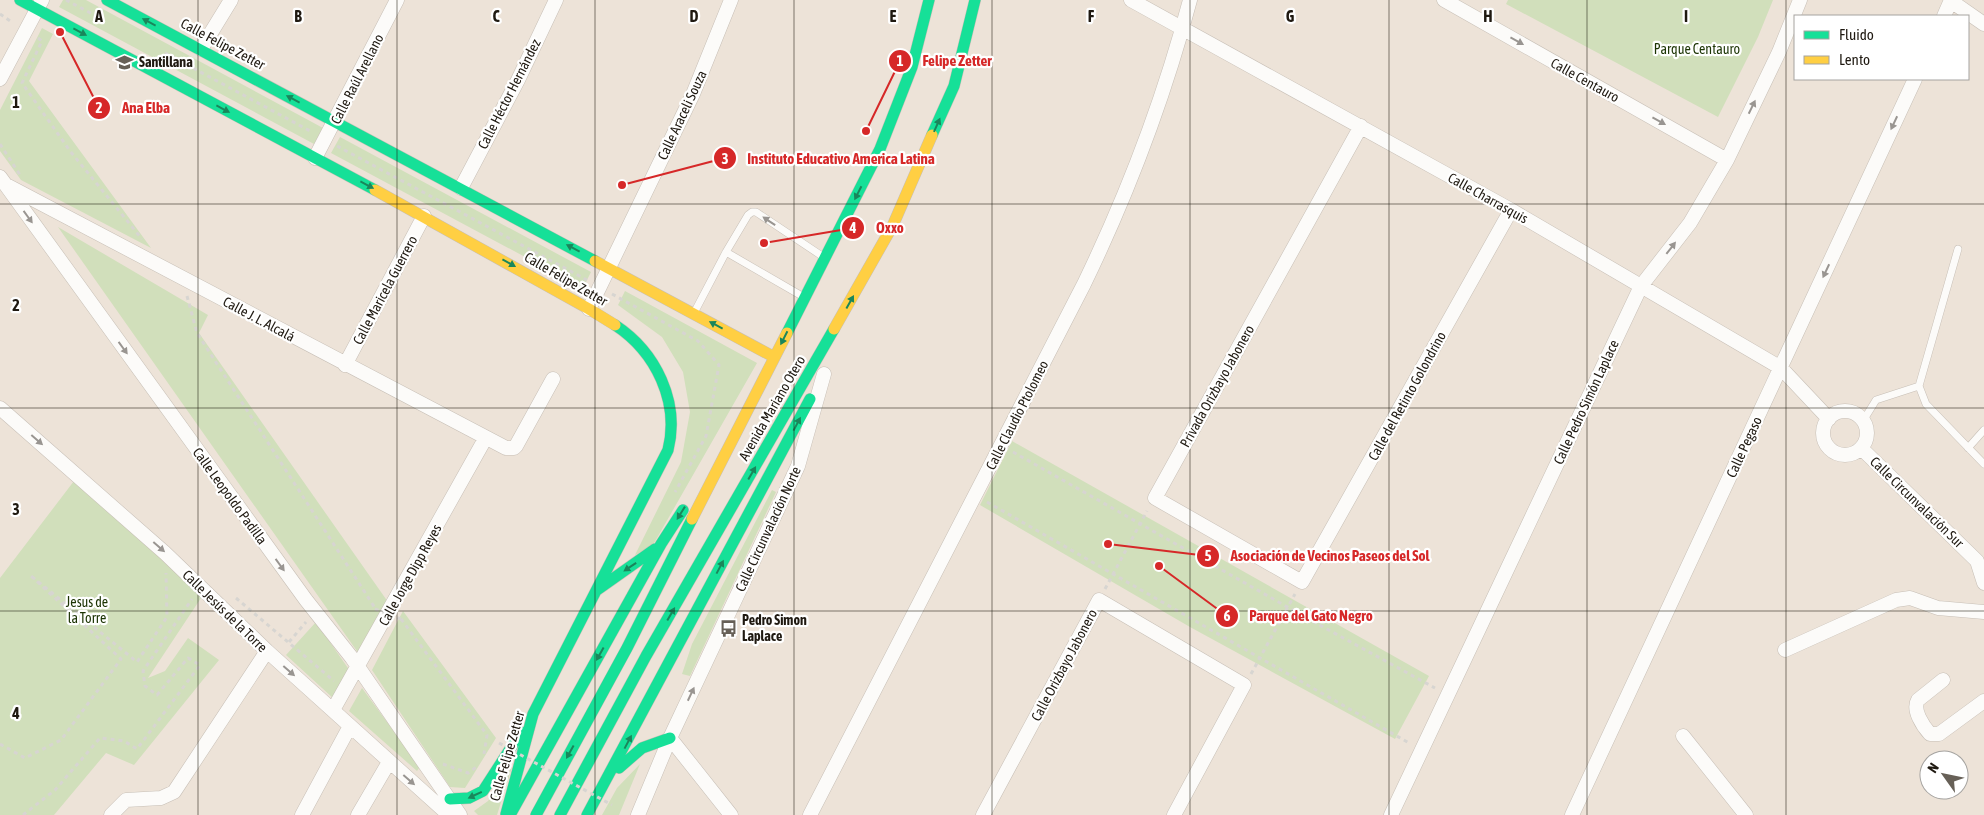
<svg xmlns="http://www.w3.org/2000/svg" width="1984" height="815" font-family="'Asap Condensed',sans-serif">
  <rect width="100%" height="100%" fill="#ede3d8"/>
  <path fill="#d1dfbb" d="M 63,0 L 86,0 L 323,128 L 314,144 L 59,7 Z
    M 1508,0 L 1773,0 L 1758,37 L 1718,117 L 1506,4 Z
    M 42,28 L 53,34 L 29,81 L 151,248 L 21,180 L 0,151 L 0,110 Z
    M 340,137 L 591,272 L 583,288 L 331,153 Z
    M 58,227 L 208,315 L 199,333 L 388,602 L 359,654 Z
    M 625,291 L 757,363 L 653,545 L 635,555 L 681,462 L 690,412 L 683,372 L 662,337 L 618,305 Z
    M 1012,441 L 1429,676 L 1395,739 L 1190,627 L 980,505 Z
    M 74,481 L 203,595 L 148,678 L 165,671 L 188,638 L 219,660 L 134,765 L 106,753 L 54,815 L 0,815 L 0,578 Z
    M 772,490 L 776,492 L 690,676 L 682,674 L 692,644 Z
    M 403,611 L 496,738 L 465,788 L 450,787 L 372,670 Z
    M 316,622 L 350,671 L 334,699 L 286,655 Z
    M 362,688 L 420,767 L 417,771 L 349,711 Z
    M 640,764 L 619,815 L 602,815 L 617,788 Z
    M 512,767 L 497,815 L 478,815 L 474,811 L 488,801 Z"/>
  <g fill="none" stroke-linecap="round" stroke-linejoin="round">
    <defs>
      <path id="lane" d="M 1958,249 L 1919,386 L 1926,404 L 1984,464
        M 802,296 L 726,252 L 748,215 L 752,212 L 756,212 L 822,256
        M 694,313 L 726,252
        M 1863,421 L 1876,400 L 1919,386
        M 1968,448 L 1984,430"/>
      <path id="street" d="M 1131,0 L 1511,210 L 1781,368 L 1829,419
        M 1444,0 L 1727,160
        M 1951,1 L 1984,24
        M 1944,16 L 1951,0
        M 201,49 L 231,0
        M 0,79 L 42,0
        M 1361,126 L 1155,498 L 1302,582 L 1511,210
        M 315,158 L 397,0
        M 0,177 L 306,600 L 352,658 L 460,815
        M 8,186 L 506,448 L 514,448 L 516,446 L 553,379
        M 461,188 L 518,80 L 556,0
        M 589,309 L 693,94 L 731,0
        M 345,365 L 424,216
        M 0,408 L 165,553 L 267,651 L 449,815
        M1823 433a22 22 0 1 1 44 0a22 22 0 1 1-44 0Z
        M 1861,448 L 1977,561 L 1984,583
        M 1785,650 L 1896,600 L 1910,598 L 1938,608 L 1984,612
        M 1943,680 L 1918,700 C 1912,710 1923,726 1930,734 L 1939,734 L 1984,701
        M 333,710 L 485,439
        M 1683,736 L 1746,815
        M 670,738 L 731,815
        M 111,815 L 126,800 L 161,798 L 174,792 L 267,651
        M 302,815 L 350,726
        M 358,815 L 389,762
        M 638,815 L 670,738 L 798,466 L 824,374
        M 810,815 L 1084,284 C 1128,193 1164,98 1190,0
        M 983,815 L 1099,600 L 1244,685 L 1174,815
        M 1391,815 L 1641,286 L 1690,223 L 1727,160 L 1779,52 L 1800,0
        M 1572,815 L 1915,79"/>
      <path id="fast" d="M 20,0 L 375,190
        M 107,0 L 595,261
        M 932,135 L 954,86 L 975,0
        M 787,333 L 880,149 L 912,67 L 929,0
        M 597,590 L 655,549
        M 619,768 L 642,748 L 670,738
        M 450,799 L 469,798 L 483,791 L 521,732
        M 506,814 L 533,714 L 668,450 C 680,402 656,352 615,325
        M 510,815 L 661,544 L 683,510
        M 536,815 L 627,648 L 692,519
        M 560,815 L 646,656 L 834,329
        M 587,815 L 810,399"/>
      <path id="slow" d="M 375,190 L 589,309 L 615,325
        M 595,261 L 774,357
        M 834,329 L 893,225 L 932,135
        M 692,519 L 787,333"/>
    </defs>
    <use href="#lane" stroke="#c7bfb6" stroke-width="8"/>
    <use href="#street" stroke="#c7bfb6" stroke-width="15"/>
    <use href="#fast" stroke="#c7bfb6" stroke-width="12"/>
    <use href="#slow" stroke="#c7bfb6" stroke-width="12"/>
    <path stroke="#d7d5d1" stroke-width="3" stroke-dasharray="4 4" stroke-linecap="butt" d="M 66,0 L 100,18
      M 0,14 L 13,23
      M 38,38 L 42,41 L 22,83 L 70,151 L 142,239
      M 165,53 L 312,132
      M 0,144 L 20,175
      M 337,146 L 587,280
      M 612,294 L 698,341 L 719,365 L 706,436 L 675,492
      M 187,296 L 197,333 L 375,608
      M 1013,452 L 1314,622 L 1435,688
      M 987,502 L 1409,743
      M 1105,589 L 1147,511
      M 236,598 L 334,681
      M 401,619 L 487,735 L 484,754
      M 289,642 L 306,622
      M 1251,674 L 1295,594
      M 0,744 L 25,758 L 61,740 L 121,659 L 30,575 L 137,662 L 167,617 L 166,573
      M 443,764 L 468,773 L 478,766
      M 23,815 L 55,790 L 100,738 L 124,741 L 137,749 L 200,665 L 188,658 L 157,695 L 145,686 L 143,671 L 192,599"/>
    <use href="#lane" stroke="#fcfbf9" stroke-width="7"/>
    <use href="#street" stroke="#fcfbf9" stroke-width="14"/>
    <use href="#fast" stroke="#16e098" stroke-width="11"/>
    <use href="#slow" stroke="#ffcf43" stroke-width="11"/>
    <path stroke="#d7d5d1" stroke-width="3" stroke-dasharray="4 4" stroke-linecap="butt" d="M 375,609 L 401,619
      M 499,743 L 612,805"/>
  </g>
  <defs><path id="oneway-solid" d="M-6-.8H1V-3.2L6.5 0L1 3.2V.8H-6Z" transform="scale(1.25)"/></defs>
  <g fill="#1a865b">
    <use href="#oneway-solid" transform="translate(149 22) rotate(-152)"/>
    <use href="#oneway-solid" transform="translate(80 32) rotate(28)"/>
    <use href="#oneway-solid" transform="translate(293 99) rotate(-152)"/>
    <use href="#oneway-solid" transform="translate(223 109) rotate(28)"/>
    <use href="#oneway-solid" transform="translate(937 125) rotate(-66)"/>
    <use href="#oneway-solid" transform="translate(367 185) rotate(28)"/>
    <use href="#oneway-solid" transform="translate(858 193) rotate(117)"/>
    <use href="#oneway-solid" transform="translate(573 248) rotate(-152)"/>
    <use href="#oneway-solid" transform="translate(509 263) rotate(29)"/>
    <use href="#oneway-solid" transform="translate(850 302) rotate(-61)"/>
    <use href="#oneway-solid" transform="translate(716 325) rotate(-152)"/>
    <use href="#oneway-solid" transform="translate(784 338) rotate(117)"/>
    <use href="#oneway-solid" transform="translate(797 424) rotate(-62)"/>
    <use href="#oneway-solid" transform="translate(752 473) rotate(-60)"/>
    <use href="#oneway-solid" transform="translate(681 513) rotate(122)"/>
    <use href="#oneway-solid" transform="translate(630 567) rotate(146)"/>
    <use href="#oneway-solid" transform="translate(720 567) rotate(-62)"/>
    <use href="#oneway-solid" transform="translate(671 614) rotate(-60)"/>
    <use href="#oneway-solid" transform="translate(600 654) rotate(119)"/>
    <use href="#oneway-solid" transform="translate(628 742) rotate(-62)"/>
    <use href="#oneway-solid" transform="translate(570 752) rotate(119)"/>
    <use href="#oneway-solid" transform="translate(475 795) rotate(155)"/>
  </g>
  <g fill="#999591">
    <use href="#oneway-solid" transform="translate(1517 41) rotate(29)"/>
    <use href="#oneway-solid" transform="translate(1752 107) rotate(-64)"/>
    <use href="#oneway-solid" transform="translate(1659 121) rotate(29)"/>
    <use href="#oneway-solid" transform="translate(1894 123) rotate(115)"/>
    <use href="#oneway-solid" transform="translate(28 217) rotate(54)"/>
    <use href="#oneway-solid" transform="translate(769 221) rotate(-146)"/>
    <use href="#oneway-solid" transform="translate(1671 248) rotate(-52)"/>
    <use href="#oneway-solid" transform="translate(1826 271) rotate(115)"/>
    <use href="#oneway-solid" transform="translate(123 348) rotate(54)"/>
    <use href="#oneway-solid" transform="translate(37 440) rotate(41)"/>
    <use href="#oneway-solid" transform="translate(159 547) rotate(41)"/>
    <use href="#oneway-solid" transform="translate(280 565) rotate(54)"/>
    <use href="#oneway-solid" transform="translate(289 671) rotate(41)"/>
    <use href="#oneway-solid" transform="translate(691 694) rotate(-65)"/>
    <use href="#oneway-solid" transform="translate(409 780) rotate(41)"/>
  </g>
  <path fill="none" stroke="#1f1911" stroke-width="1" stroke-opacity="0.55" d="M 198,0 L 198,815M 397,0 L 397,815M 595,0 L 595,815M 794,0 L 794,815M 992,0 L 992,815M 1190,0 L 1190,815M 1389,0 L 1389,815M 1587,0 L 1587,815M 1786,0 L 1786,815M 0,204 L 1984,204M 0,408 L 1984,408M 0,611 L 1984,611"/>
  <defs>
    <symbol id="school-bare" viewBox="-9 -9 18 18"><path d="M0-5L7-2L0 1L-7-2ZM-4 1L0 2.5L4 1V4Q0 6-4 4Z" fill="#676057" stroke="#fff" stroke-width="2.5" paint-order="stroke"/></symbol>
    <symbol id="bus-bare" viewBox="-9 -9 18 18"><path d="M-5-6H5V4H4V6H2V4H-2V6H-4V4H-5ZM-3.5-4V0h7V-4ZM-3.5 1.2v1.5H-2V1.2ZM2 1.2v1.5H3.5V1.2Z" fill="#676057" stroke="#fff" stroke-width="2.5" paint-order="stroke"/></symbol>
  </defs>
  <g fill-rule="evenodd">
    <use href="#school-bare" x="112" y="50" width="25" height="25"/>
    <use href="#bus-bare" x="716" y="616" width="25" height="25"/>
  </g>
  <g text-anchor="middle" stroke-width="4.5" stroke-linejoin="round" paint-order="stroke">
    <g font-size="14" fill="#1f1911" stroke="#fff">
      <text transform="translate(223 44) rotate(28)" y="5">Calle Felipe Zetter</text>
      <text transform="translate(357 79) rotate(-63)" y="5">Calle Raúl Arellano</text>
      <text transform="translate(1585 80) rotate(29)" y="5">Calle Centauro</text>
      <text transform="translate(509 94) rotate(-63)" y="5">Calle Héctor Hernández</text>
      <text transform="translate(682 115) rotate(-65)" y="5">Calle Araceli Souza</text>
      <text transform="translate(1488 198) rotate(29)" y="5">Calle Charrasquis</text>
      <text transform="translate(566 279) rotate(30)" y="5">Calle Felipe Zetter</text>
      <text transform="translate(385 290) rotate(-62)" y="5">Calle Maricela Guerrero</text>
      <text transform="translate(259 319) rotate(28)" y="5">Calle J. L. Alcalá</text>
      <text transform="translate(1217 386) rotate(-61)" y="5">Privada Orizbayo Jabonero</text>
      <text transform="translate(1407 396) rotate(-61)" y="5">Calle del Retinto Golondrino</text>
      <text transform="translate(1586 402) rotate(-65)" y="5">Calle Pedro Simón Laplace</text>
      <text transform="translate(772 408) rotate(-60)" y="5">Avenida Mariano Otero</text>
      <text transform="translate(1017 415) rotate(-63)" y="5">Calle Claudio Ptolomeo</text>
      <text transform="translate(1744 447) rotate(-65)" y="5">Calle Pegaso</text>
      <text transform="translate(230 496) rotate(54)" y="5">Calle Leopoldo Padilla</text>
      <text transform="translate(1917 502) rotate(44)" y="5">Calle Circunvalación Sur</text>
      <text transform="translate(768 529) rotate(-65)" y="5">Calle Circunvalación Norte</text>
      <text transform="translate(410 575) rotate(-61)" y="5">Calle Jorge Dipp Reyes</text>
      <text transform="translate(225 611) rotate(44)" y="5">Calle Jesús de la Torre</text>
      <text transform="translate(1064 665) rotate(-62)" y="5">Calle Orizbayo Jabonero</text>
      <text transform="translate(507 756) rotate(-74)" y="5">Calle Felipe Zetter</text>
    </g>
    <g font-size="14" fill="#1c3404" stroke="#fff">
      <text x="1697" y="54">Parque Centauro</text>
      <text x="87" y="607">Jesus de<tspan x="87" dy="16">la Torre</tspan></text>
    </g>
    <g font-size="14" font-weight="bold" fill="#1f1911" stroke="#fff" text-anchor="start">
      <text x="139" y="67">Santillana</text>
      <text x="742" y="625">Pedro Simon<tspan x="742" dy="16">Laplace</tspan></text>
    </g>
  </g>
  <g font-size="16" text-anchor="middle" font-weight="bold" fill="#1f1911" stroke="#fff" stroke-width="4.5" stroke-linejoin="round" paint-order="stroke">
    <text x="99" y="22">A</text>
    <text x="298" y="22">B</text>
    <text x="496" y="22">C</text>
    <text x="694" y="22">D</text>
    <text x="893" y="22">E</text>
    <text x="1091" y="22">F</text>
    <text x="1290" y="22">G</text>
    <text x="1488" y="22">H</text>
    <text x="1686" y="22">I</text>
    <text x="16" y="108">1</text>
    <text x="16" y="311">2</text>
    <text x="16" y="515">3</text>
    <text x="16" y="719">4</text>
  </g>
  <path fill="none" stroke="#d62828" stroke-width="2" d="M866 131L900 61M60 32L99 108M622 185L725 158M764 243L853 228M1108 544L1208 556M1159 566L1227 616"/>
  <g fill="#d62828" stroke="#fff" stroke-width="2">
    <circle cx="866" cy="131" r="5"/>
    <circle cx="60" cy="32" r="5"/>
    <circle cx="622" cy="185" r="5"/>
    <circle cx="764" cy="243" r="5"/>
    <circle cx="1108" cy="544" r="5"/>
    <circle cx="1159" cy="566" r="5"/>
    <circle cx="900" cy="61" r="12"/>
    <circle cx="99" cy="108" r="12"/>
    <circle cx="725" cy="158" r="12"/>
    <circle cx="853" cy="228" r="12"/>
    <circle cx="1208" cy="556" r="12"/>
    <circle cx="1227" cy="616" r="12"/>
  </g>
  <g font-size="15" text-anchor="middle" font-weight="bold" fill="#fff">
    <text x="900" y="66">1</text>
    <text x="99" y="113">2</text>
    <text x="725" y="164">3</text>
    <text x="853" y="233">4</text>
    <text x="1208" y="561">5</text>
    <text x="1227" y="621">6</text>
  </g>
  <g font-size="15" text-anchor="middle" font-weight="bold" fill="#d62828" stroke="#fff" stroke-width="4.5" stroke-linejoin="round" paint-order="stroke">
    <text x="957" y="66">Felipe Zetter</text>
    <text x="146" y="113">Ana Elba</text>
    <text x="841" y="164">Instituto Educativo America Latina</text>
    <text x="890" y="233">Oxxo</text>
    <text x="1330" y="561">Asociación de Vecinos Paseos del Sol</text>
    <text x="1311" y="621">Parque del Gato Negro</text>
  </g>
  <rect x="1794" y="15" width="175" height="65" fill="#ffffff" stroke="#a5a3a0"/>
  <rect x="1804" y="31" width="25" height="8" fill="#16e098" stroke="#a5a3a0"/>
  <text x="1839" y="40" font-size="15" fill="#1f1911">Fluido</text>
  <rect x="1804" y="56" width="25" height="8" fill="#ffcf43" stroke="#a5a3a0"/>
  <text x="1839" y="65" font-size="15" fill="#1f1911">Lento</text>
  <g transform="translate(1944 775) rotate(303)"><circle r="24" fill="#ffffff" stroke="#a5a3a0"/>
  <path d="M0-4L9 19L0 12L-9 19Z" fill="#676057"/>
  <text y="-8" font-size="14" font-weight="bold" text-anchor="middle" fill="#1f1911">N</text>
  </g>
</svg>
